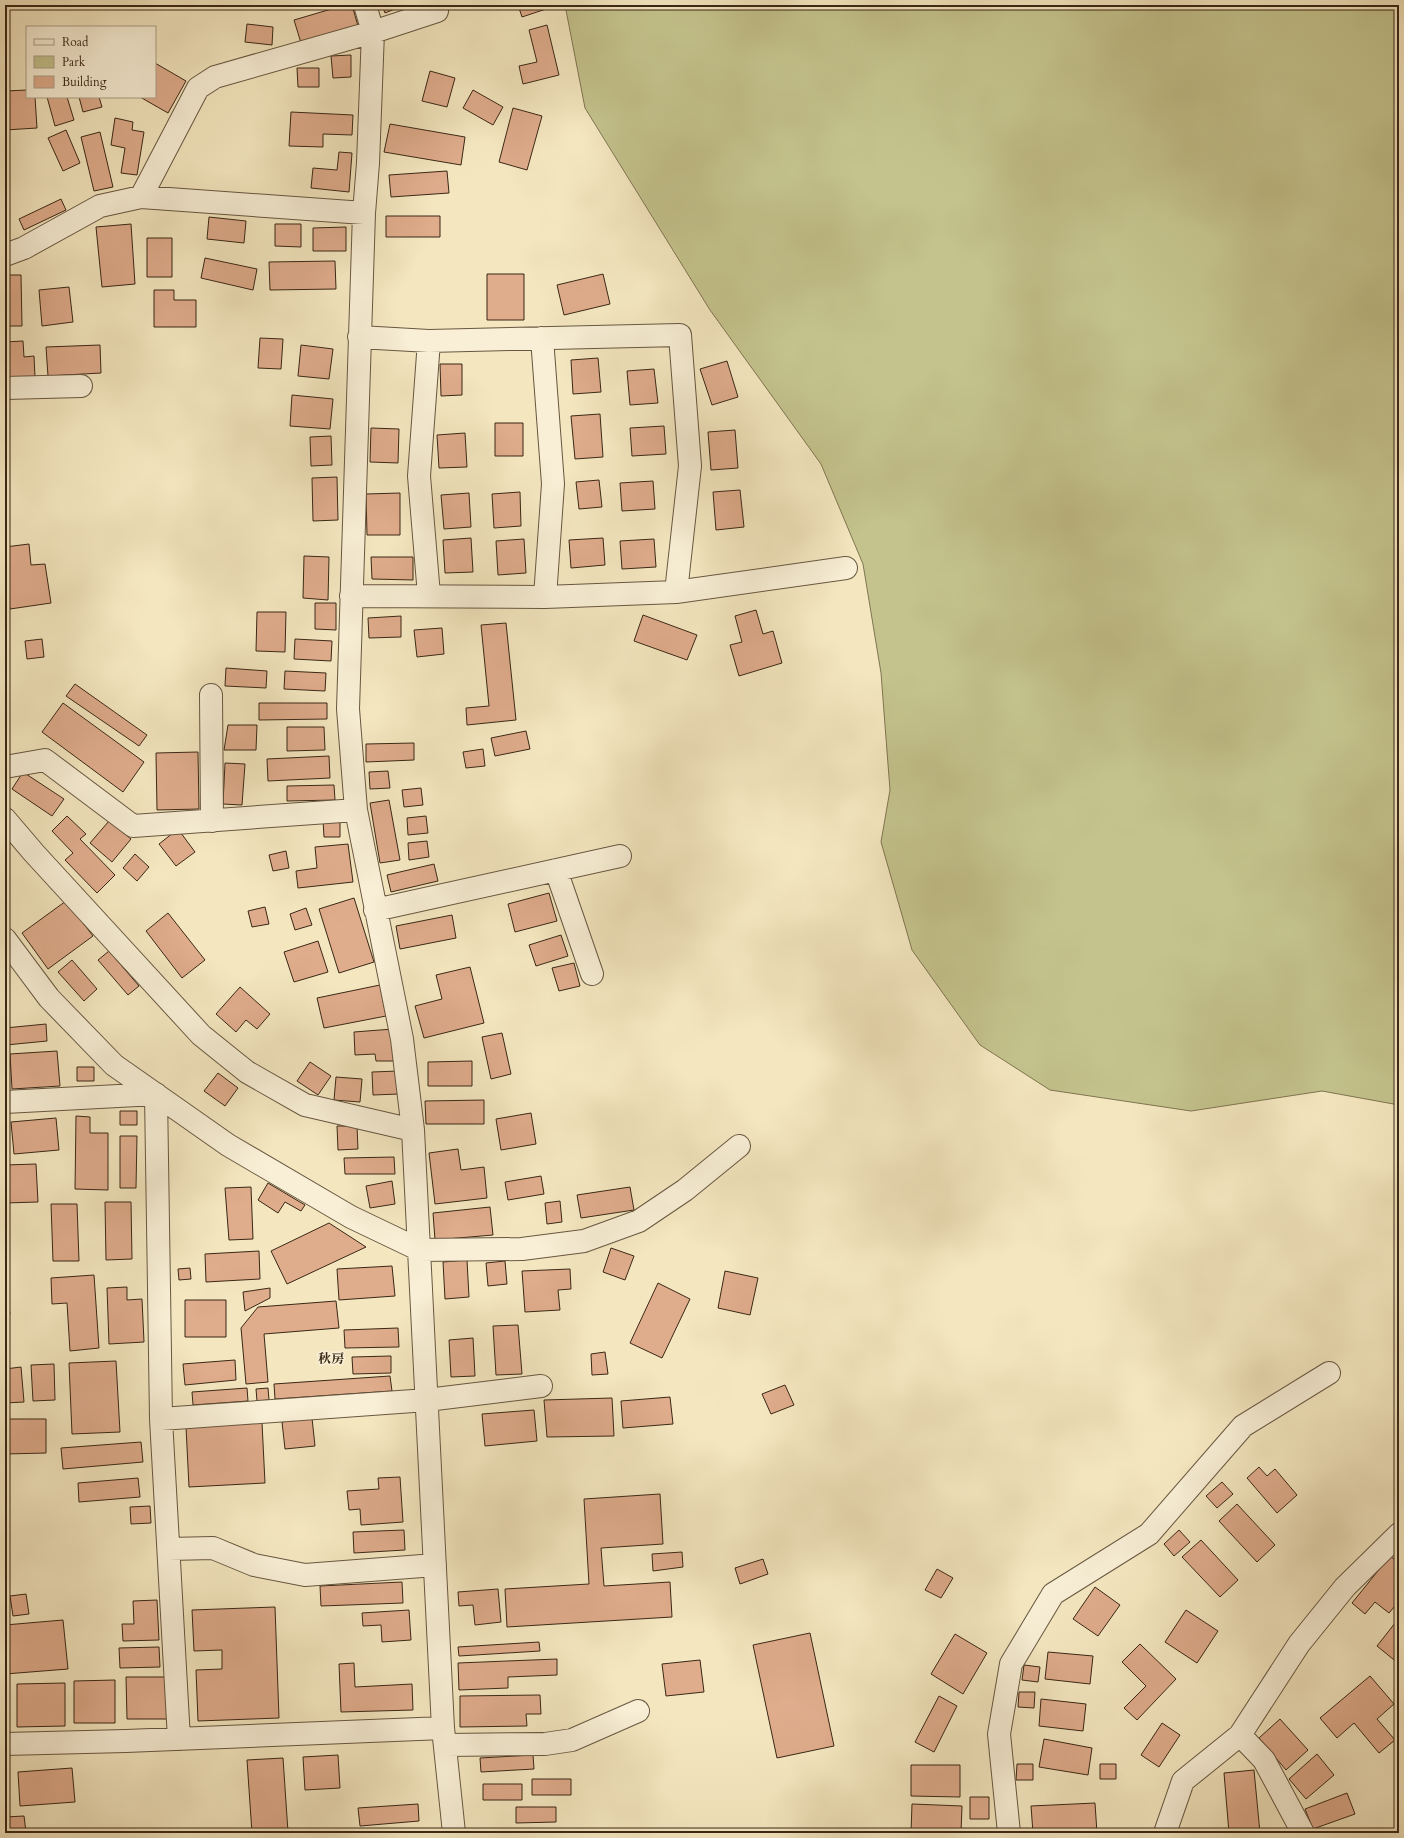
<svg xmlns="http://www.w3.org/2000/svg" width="1404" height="1838" font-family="Cardo,'Noto Serif JP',serif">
  <rect width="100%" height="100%" fill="#f4e7c0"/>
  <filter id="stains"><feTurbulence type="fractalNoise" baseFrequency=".005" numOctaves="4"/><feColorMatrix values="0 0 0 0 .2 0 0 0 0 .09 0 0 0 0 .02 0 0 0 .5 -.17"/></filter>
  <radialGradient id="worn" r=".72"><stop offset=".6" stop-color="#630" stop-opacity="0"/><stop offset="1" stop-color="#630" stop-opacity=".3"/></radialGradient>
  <path fill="#c4c38d" stroke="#7f7551" d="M 565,5 L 1399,5 L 1399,1105 L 1322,1091 L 1191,1111 L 1050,1090 L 980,1045 L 912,950 L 881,842 L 890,790 L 881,673 L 863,564 L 821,464 L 710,310 L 585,108 Z"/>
  <path fill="#dfac8c" stroke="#3a2715" d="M 281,5 L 300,5 L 282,8 Z
    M 345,5 L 352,5 L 358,26 L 301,43 L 294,20 Z
    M 382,5 L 401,5 L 402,6 L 385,13 Z
    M 518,5 L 552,5 L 552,7 L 522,17 Z
    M 247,24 L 273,27 L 272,45 L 245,42 Z
    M 547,25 L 559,75 L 523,84 L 519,66 L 537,62 L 529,30 Z
    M 351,55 L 351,77 L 333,78 L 331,56 Z
    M 155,63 L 186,81 L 168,113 L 140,97 L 155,97 Z
    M 297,68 L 319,68 L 319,87 L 298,87 Z
    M 430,71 L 455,78 L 447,107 L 422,101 Z
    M 27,90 L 27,97 L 35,97 L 37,128 L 5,130 L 5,91 Z
    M 473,90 L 503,107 L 493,125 L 463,108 Z
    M 47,97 L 67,97 L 74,120 L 55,126 Z
    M 79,97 L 99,97 L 102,107 L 83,112 Z
    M 513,108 L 542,116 L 527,170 L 499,162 Z
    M 291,112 L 353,115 L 352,135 L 323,134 L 323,147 L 289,146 Z
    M 115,118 L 133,122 L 132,130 L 144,132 L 137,175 L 121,173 L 125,148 L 111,145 Z
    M 390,124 L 465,137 L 461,165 L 384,152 Z
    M 66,130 L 80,163 L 63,171 L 48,138 Z
    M 100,132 L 113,187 L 94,191 L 81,137 Z
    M 339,152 L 352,153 L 349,192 L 311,188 L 313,168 L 337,170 Z
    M 447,171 L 449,193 L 391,197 L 389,175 Z
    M 61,199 L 66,210 L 24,230 L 19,219 Z
    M 386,216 L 440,216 L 440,237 L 386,237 Z
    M 209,217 L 246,221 L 244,243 L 207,239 Z
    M 131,224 L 135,284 L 102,287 L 96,227 Z
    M 275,224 L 301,224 L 301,247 L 275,246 Z
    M 346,227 L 346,251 L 313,251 L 313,228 Z
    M 147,238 L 172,238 L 172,277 L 147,277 Z
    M 205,258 L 257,269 L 253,290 L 201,278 Z
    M 335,261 L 336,289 L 270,290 L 269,262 Z
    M 487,274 L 524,274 L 524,320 L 487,320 Z
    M 603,274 L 610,304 L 564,315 L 557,285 Z
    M 5,275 L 21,275 L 22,326 L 5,326 Z
    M 69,287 L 73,322 L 42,326 L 39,290 Z
    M 154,290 L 174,290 L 174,300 L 196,300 L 196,327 L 154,327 Z
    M 260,338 L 283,339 L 281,369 L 258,368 Z
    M 23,341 L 24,357 L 34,356 L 35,377 L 5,379 L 5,342 Z
    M 100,345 L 101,373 L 48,376 L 46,347 Z
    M 301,345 L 333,349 L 329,379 L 298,376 Z
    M 598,358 L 601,392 L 573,394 L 571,360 Z
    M 727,361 L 738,397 L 712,405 L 700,369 Z
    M 440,364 L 462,364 L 462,395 L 441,396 Z
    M 654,369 L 658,403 L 630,405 L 627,371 Z
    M 292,395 L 333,399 L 330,429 L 290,426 Z
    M 600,414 L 603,457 L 575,459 L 571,416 Z
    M 495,423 L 523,423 L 523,456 L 495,456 Z
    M 664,426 L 666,454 L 632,456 L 630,428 Z
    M 371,428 L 399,429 L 398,463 L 370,462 Z
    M 735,430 L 738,468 L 711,470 L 708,432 Z
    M 465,433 L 467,467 L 439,468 L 437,435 Z
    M 331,436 L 332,465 L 311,466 L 310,437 Z
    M 337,477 L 338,520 L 313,521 L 312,478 Z
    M 599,480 L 602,507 L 579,509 L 576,482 Z
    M 653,481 L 655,509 L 622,511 L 620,483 Z
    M 740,490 L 744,527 L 716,530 L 713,492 Z
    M 520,492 L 521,526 L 494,528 L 492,494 Z
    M 400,493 L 400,535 L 367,535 L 366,494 Z
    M 469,493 L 471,527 L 444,529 L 441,495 Z
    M 471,538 L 473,572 L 445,573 L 443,540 Z
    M 603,538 L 605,565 L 571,568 L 569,540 Z
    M 524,539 L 526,573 L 498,575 L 496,541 Z
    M 654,539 L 656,567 L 622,569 L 620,541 Z
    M 29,544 L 31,565 L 45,564 L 51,603 L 10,609 L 5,573 L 5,547 Z
    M 304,556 L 329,557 L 328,600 L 303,598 Z
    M 371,557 L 413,557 L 413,580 L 372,579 Z
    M 315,603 L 336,603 L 336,630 L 315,629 Z
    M 756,610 L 763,634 L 773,631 L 782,663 L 739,676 L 730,645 L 742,642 L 735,616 Z
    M 257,612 L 286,612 L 285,652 L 256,651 Z
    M 643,615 L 697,635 L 687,660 L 634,641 Z
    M 401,616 L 401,637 L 369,638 L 368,618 Z
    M 506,623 L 516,720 L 467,725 L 466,708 L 489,706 L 481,625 Z
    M 442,628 L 444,654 L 417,657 L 414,630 Z
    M 42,639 L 44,657 L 27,659 L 25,641 Z
    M 295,639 L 332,641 L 331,661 L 294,659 Z
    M 226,668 L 267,671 L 266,688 L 225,686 Z
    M 285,671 L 326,673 L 325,691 L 284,689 Z
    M 75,684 L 147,735 L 139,746 L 66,696 Z
    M 63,703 L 144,762 L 123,792 L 42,732 Z
    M 259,703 L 327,703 L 327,719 L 259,720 Z
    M 228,725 L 257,725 L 256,750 L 224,750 Z
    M 287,727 L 324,727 L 325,750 L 287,751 Z
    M 526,731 L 530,749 L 495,756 L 491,738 Z
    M 414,743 L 414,760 L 366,762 L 366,744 Z
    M 483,749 L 485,766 L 466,768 L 463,752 Z
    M 198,752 L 199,809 L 157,810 L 156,753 Z
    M 329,756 L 330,778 L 268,781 L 267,759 Z
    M 225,763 L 245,764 L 242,805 L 223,804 Z
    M 388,771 L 390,788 L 370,789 L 369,772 Z
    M 23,772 L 64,799 L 52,816 L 12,789 Z
    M 334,785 L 335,800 L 287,801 L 287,786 Z
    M 421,788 L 423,805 L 404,807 L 402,790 Z
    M 389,800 L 400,860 L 380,863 L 370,803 Z
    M 67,816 L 86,834 L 80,839 L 115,875 L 97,893 L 65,860 L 73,853 L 52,831 Z
    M 426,816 L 428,833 L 408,835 L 407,818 Z
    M 340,819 L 340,837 L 324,837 L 323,820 Z
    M 109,821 L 131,839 L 112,862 L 90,843 Z
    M 178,829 L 195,852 L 176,866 L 159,844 Z
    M 5,833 L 12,842 L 5,847 Z
    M 427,841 L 429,857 L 409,860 L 408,843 Z
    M 348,844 L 353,882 L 298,888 L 296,871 L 317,868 L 315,847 Z
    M 286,851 L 289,868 L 273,871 L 269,855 Z
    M 135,854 L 149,867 L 137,881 L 123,868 Z
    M 434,864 L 438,881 L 391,892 L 387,875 Z
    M 549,893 L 557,921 L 515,932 L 508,904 Z
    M 354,898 L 374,962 L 339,973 L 319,909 Z
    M 66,901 L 93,936 L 48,969 L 22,933 Z
    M 265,907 L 269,924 L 252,927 L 248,911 Z
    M 306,908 L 312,925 L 295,930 L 290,914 Z
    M 168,913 L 205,960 L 182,978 L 146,931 Z
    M 452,915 L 456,938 L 400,949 L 396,926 Z
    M 561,935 L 568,956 L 536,966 L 529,945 Z
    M 318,941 L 328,972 L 294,982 L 284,952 Z
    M 109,951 L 139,986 L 128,995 L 98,960 Z
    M 72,960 L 97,989 L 84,1001 L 58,972 Z
    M 574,963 L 580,986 L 559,991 L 552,968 Z
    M 470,967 L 484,1023 L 424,1038 L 415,1006 L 442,999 L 436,975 Z
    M 380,985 L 386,1016 L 324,1028 L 317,998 Z
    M 240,987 L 270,1014 L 257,1029 L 246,1020 L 236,1032 L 216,1014 Z
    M 46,1024 L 47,1041 L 6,1045 L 5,1028 Z
    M 393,1029 L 395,1061 L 376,1061 L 375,1054 L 355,1055 L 354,1032 Z
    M 502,1033 L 511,1074 L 491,1079 L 482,1037 Z
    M 57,1051 L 60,1086 L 12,1089 L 10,1054 Z
    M 472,1061 L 472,1086 L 428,1086 L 428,1062 Z
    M 310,1062 L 331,1076 L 318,1095 L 297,1081 Z
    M 77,1067 L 94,1067 L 94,1081 L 77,1081 Z
    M 398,1071 L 399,1094 L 373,1095 L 372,1072 Z
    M 218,1073 L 238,1088 L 225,1106 L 204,1091 Z
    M 336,1077 L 362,1079 L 360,1102 L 334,1100 Z
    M 484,1100 L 484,1124 L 426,1124 L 425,1101 Z
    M 120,1111 L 137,1111 L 137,1125 L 120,1125 Z
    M 531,1113 L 536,1144 L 501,1150 L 496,1119 Z
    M 76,1116 L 90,1117 L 90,1133 L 108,1133 L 108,1190 L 75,1189 Z
    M 56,1118 L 59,1150 L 14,1154 L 11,1122 Z
    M 337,1126 L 357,1126 L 358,1149 L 338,1150 Z
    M 120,1136 L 137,1136 L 136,1188 L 120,1188 Z
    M 458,1149 L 461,1170 L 484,1167 L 487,1198 L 435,1204 L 429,1153 Z
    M 394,1157 L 395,1174 L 345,1174 L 344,1158 Z
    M 36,1164 L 38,1202 L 5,1203 L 5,1165 Z
    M 541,1176 L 544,1194 L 508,1200 L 505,1182 Z
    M 392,1181 L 395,1204 L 370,1208 L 366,1186 Z
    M 268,1183 L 305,1205 L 301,1211 L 285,1202 L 278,1213 L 258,1200 Z
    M 251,1187 L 253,1239 L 229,1240 L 225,1188 Z
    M 630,1187 L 634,1210 L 581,1218 L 577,1195 Z
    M 560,1201 L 562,1222 L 547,1224 L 545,1203 Z
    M 105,1202 L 131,1202 L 132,1259 L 106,1260 Z
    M 51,1204 L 77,1204 L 79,1261 L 53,1261 Z
    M 490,1207 L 493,1235 L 435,1240 L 433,1213 Z
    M 329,1223 L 366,1247 L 287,1284 L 271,1251 Z
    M 611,1248 L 634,1256 L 625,1280 L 603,1272 Z
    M 259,1251 L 260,1279 L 206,1282 L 205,1254 Z
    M 467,1260 L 469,1297 L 445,1299 L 443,1262 Z
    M 505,1261 L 507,1284 L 488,1286 L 486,1263 Z
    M 392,1266 L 395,1296 L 339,1300 L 337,1269 Z
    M 190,1268 L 191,1279 L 179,1280 L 178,1269 Z
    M 570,1269 L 571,1289 L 558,1290 L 560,1310 L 525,1312 L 522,1271 Z
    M 725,1271 L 758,1278 L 750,1315 L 718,1308 Z
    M 94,1275 L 99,1348 L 70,1351 L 67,1303 L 52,1304 L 51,1278 Z
    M 658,1283 L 690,1299 L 662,1358 L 630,1343 Z
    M 5,1284 L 10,1314 L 5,1315 Z
    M 127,1287 L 127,1300 L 142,1299 L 144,1342 L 109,1344 L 107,1288 Z
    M 270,1288 L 270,1298 L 245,1311 L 243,1292 Z
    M 185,1300 L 226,1300 L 226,1337 L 185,1337 Z
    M 336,1301 L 339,1328 L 264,1334 L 268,1382 L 246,1384 L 241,1328 L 258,1307 Z
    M 518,1325 L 522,1374 L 496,1375 L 493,1326 Z
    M 398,1328 L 399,1347 L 345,1348 L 344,1330 Z
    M 473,1338 L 475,1376 L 451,1377 L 449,1340 Z
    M 605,1352 L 608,1374 L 592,1375 L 591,1354 Z
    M 391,1356 L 391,1373 L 353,1374 L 352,1357 Z
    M 235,1360 L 236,1380 L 185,1385 L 183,1364 Z
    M 116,1361 L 120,1432 L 72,1434 L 69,1363 Z
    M 54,1364 L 55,1400 L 33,1401 L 31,1365 Z
    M 21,1367 L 24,1402 L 5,1403 L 5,1369 Z
    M 390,1376 L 392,1391 L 275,1399 L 274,1384 Z
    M 785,1385 L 794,1405 L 771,1414 L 762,1394 Z
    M 247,1388 L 248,1401 L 193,1405 L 192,1392 Z
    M 268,1388 L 269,1400 L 257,1401 L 256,1389 Z
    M 670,1397 L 673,1424 L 623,1428 L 621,1401 Z
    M 612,1398 L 614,1436 L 547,1437 L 544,1400 Z
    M 534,1410 L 537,1441 L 485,1446 L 482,1414 Z
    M 312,1418 L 315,1446 L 285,1449 L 282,1422 Z
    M 5,1419 L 46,1419 L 46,1453 L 5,1454 Z
    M 262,1423 L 265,1483 L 189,1487 L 186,1427 Z
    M 141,1442 L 143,1462 L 63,1469 L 61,1448 Z
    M 1259,1467 L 1267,1476 L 1275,1469 L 1297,1495 L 1277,1513 L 1247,1478 Z
    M 400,1477 L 403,1522 L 361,1525 L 360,1509 L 349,1510 L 347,1491 L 379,1489 L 378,1478 Z
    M 138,1478 L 140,1497 L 79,1502 L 78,1483 Z
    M 1222,1482 L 1233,1494 L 1217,1508 L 1206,1496 Z
    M 660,1494 L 663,1544 L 601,1548 L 604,1586 L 670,1582 L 672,1617 L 507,1627 L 505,1589 L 589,1584 L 584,1499 Z
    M 1237,1504 L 1275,1545 L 1257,1562 L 1219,1521 Z
    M 150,1506 L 151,1523 L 131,1524 L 130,1507 Z
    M 404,1530 L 405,1550 L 354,1553 L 353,1532 Z
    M 1179,1530 L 1190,1542 L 1174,1556 L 1164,1544 Z
    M 1201,1540 L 1238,1580 L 1220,1597 L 1182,1557 Z
    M 682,1552 L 683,1567 L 653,1571 L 652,1554 Z
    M 1390,1556 L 1399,1563 L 1399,1601 L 1389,1613 L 1375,1602 L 1365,1614 L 1352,1603 Z
    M 763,1559 L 768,1574 L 740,1584 L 735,1568 Z
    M 937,1569 L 953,1578 L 941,1598 L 925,1590 Z
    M 402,1582 L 403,1603 L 321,1606 L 320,1586 Z
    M 1095,1587 L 1120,1605 L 1098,1636 L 1073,1619 Z
    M 498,1589 L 501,1622 L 475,1625 L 473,1605 L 459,1606 L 458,1592 Z
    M 26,1594 L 29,1614 L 13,1616 L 10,1596 Z
    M 157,1600 L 159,1640 L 123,1641 L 122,1624 L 134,1624 L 133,1601 Z
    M 275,1607 L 279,1718 L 198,1721 L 196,1670 L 222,1669 L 222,1650 L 194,1651 L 192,1610 Z
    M 409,1610 L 411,1640 L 382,1642 L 381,1625 L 363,1626 L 362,1613 Z
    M 1186,1610 L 1218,1631 L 1197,1663 L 1165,1642 Z
    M 1399,1618 L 1399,1664 L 1377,1646 Z
    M 63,1620 L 68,1669 L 5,1674 L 5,1625 Z
    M 810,1633 L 834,1746 L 777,1758 L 753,1645 Z
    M 955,1634 L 987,1653 L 963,1694 L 931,1674 Z
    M 539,1642 L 540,1651 L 459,1656 L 458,1647 Z
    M 1140,1644 L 1176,1679 L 1137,1720 L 1124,1708 L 1146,1686 L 1122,1662 Z
    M 159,1647 L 160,1667 L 120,1668 L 119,1648 Z
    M 1048,1652 L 1093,1656 L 1090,1684 L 1045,1679 Z
    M 557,1659 L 557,1675 L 508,1677 L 508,1688 L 459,1690 L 458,1663 Z
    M 700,1660 L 704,1692 L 666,1696 L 662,1664 Z
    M 354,1663 L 355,1687 L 412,1684 L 413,1710 L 341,1712 L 339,1664 Z
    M 1024,1665 L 1040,1667 L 1038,1682 L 1022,1680 Z
    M 1370,1676 L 1394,1704 L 1377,1719 L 1395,1740 L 1379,1753 L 1354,1723 L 1337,1738 L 1320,1718 Z
    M 126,1677 L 167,1677 L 167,1719 L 127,1719 Z
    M 115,1680 L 115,1723 L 74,1723 L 74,1681 Z
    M 65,1683 L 65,1726 L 17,1727 L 17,1684 Z
    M 5,1686 L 6,1686 L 6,1729 L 5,1729 Z
    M 1019,1692 L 1035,1692 L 1034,1708 L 1018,1707 Z
    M 540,1695 L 541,1714 L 526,1714 L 527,1726 L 460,1727 L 460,1696 Z
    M 939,1696 L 957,1706 L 934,1752 L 915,1742 Z
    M 1041,1699 L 1086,1704 L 1083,1731 L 1039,1726 Z
    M 1280,1719 L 1308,1750 L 1286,1770 L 1259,1738 Z
    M 1162,1723 L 1180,1735 L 1159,1767 L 1141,1755 Z
    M 1044,1739 L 1092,1748 L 1088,1775 L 1039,1767 Z
    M 1317,1754 L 1334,1775 L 1306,1799 L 1289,1779 Z
    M 338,1755 L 340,1788 L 305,1790 L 303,1757 Z
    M 533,1755 L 534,1769 L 481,1772 L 480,1758 Z
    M 283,1758 L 288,1832 L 252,1833 L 247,1760 Z
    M 1017,1764 L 1033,1764 L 1033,1780 L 1016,1780 Z
    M 1100,1764 L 1116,1764 L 1116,1779 L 1100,1779 Z
    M 911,1765 L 960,1765 L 960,1797 L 911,1796 Z
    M 72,1768 L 75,1802 L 20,1806 L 18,1772 Z
    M 1254,1770 L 1260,1833 L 1229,1833 L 1224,1773 Z
    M 532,1779 L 571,1779 L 571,1795 L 532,1795 Z
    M 483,1784 L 522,1784 L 522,1800 L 483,1800 Z
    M 1347,1793 L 1355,1814 L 1313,1829 L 1305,1809 Z
    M 970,1797 L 989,1797 L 989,1819 L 970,1819 Z
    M 1095,1803 L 1097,1833 L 1033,1833 L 1031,1806 Z
    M 418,1804 L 419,1821 L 360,1826 L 358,1808 Z
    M 912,1804 L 962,1806 L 961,1833 L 911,1833 Z
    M 516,1807 L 556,1807 L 556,1822 L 516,1823 Z
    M 24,1816 L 26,1832 L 5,1833 L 5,1817 Z
    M 420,1829 L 420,1833 L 365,1833 Z"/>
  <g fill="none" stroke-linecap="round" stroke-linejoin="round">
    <defs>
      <path id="street" d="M 365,5 L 373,32 L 368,163 L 364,213 L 348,709 L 356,810 L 402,1039 L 413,1130 L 443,1728 L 454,1833
        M 141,197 L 198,88 L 215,77 L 373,32 L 437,11
        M 5,255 L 24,248 L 100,206 L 141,197 L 364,213
        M 359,337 L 429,341 L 680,335 L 690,466 L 676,592
        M 542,338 L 553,484 L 545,597
        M 429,341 L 419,476 L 429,595
        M 5,388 L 81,386
        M 351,596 L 545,597 L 676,592 L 846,568
        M 211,695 L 212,821
        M 5,767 L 45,760 L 133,826 L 356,810
        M 5,819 L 34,853 L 201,1035 L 247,1072 L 305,1105 L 413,1130
        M 556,870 L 592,974
        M 375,910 L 620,856
        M 5,939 L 49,998 L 114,1065 L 228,1145 L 351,1217 L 420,1250 L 522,1249 L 584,1241 L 639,1221 L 685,1190 L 739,1146
        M 5,1102 L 156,1094 L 161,1419 L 179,1739
        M 161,1419 L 427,1400 L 541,1386
        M 169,1549 L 213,1548 L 254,1565 L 305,1575 L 435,1565
        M 1240,1735 L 1264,1760 L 1303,1833
        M 5,1744 L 126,1741 L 443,1728
        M 445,1745 L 545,1744 L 572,1740 L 638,1711
        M 1009,1833 L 999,1734 L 1011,1664 L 1053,1594 L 1149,1534 L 1243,1426 L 1329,1373
        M 1165,1833 L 1183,1781 L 1240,1735 L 1299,1644 L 1345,1587 L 1399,1534"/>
    </defs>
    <use href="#street" stroke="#685740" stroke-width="24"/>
    <use href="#street" stroke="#f8efd6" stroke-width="22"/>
  </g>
  <g text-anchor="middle" stroke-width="3" stroke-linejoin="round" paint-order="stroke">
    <g font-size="13" font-weight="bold" fill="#3a2715" stroke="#f8efd6">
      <text x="331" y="1363">秋房</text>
    </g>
  </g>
  <rect width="1404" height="1838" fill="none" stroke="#f4e7c0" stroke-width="20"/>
  <rect x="6" y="6" width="1392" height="1826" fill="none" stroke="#3a2715" stroke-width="2"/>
  <rect x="10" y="10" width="1384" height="1818" fill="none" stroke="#3a2715"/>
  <rect x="26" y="26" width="130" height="72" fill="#f8efd6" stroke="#ac9f89"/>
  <rect x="34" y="39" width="20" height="6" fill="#f8efd6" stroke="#ac9f89"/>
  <text x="62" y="46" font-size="12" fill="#3a2715">Road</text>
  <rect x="34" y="56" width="20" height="12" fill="#c4c38d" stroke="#ac9f89"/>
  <text x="62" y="66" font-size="12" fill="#3a2715">Park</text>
  <rect x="34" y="76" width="20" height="12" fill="#dfac8c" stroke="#ac9f89"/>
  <text x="62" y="86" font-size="12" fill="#3a2715">Building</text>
  <rect width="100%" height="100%" filter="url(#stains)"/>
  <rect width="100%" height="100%" fill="url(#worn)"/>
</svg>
